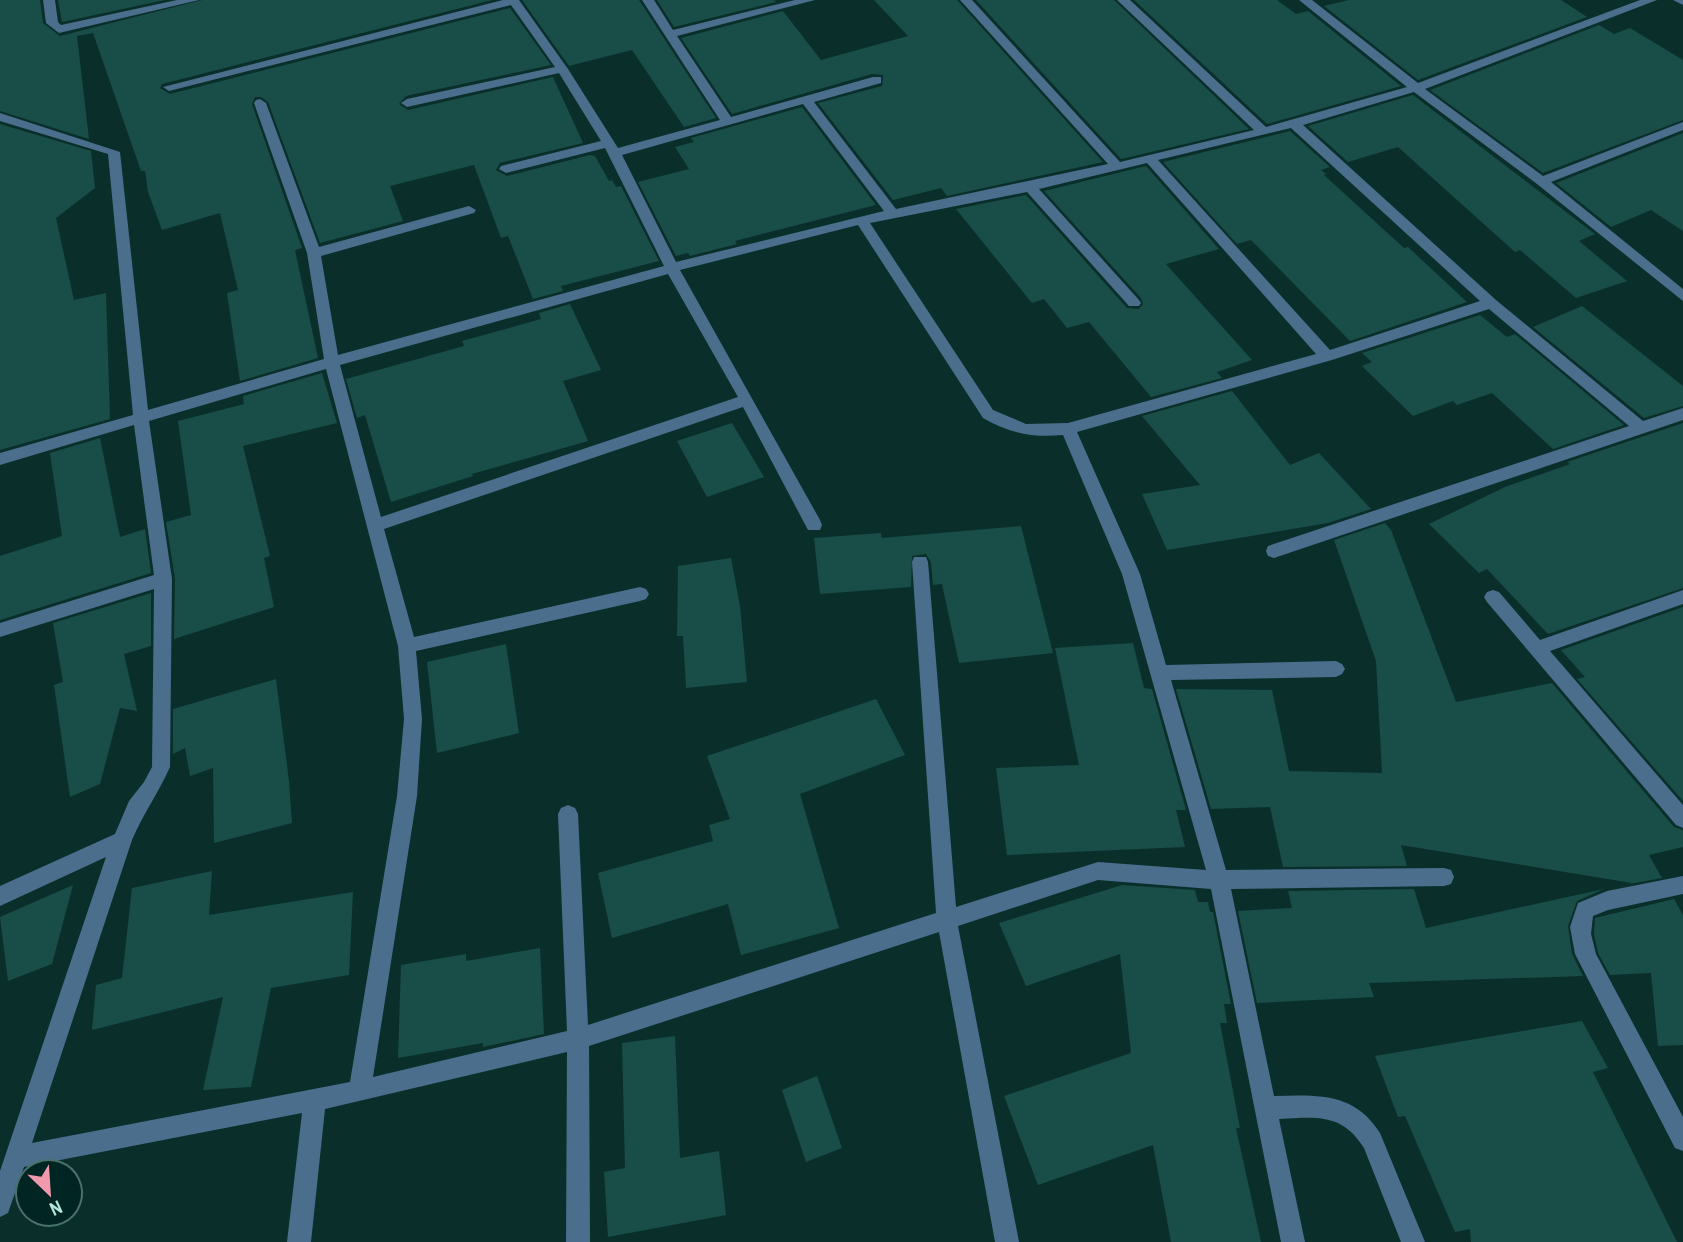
<svg xmlns="http://www.w3.org/2000/svg" width="1683" height="1242" font-family="'Archivo Narrow',sans-serif">
  <rect width="100%" height="100%" fill="#0a2f2b"/>
  <path fill="#194d47" d="M 0,0 L 40,0 L 43,23 L 60,36 L 202,0 L 492,0 L 162,84 L 160,88 L 170,94 L 510,8 L 551,65 L 406,96 L 399,104 L 408,110 L 553,77 L 583,143 L 500,163 L 496,170 L 507,176 L 590,155 L 595,156 L 609,181 L 612,180 L 616,187 L 621,186 L 659,261 L 561,286 L 563,291 L 533,299 L 508,236 L 501,238 L 474,165 L 390,186 L 403,221 L 320,243 L 268,102 L 261,97 L 255,97 L 252,104 L 302,248 L 295,250 L 318,358 L 240,381 L 227,293 L 238,290 L 220,213 L 162,230 L 148,192 L 145,171 L 141,171 L 93,33 L 77,36 L 89,139 L 0,111 Z
    M 58,0 L 165,0 L 62,22 Z
    M 522,0 L 639,0 L 716,118 L 684,127 L 632,50 L 569,66 Z
    M 657,0 L 774,0 L 776,2 L 674,27 Z
    M 874,0 L 957,0 L 1103,162 L 947,196 L 941,188 L 893,200 L 818,103 L 882,86 L 883,75 L 872,74 L 732,114 L 681,38 L 783,11 L 821,60 L 908,36 Z
    M 976,0 L 1114,0 L 1249,129 L 1121,159 Z
    M 1134,0 L 1277,0 L 1296,14 L 1308,11 L 1401,86 L 1267,124 Z
    M 1349,0 L 1561,0 L 1587,17 L 1418,80 L 1324,6 Z
    M 1599,25 L 1614,34 L 1630,28 L 1683,60 L 1683,120 L 1543,173 L 1430,90 Z
    M 1413,95 L 1595,234 L 1579,241 L 1627,281 L 1576,298 L 1520,250 L 1515,252 L 1398,147 L 1348,162 L 1308,126 Z
    M 802,107 L 876,205 L 735,241 L 737,244 L 690,256 L 688,253 L 676,256 L 638,182 L 689,169 L 675,147 L 694,142 L 691,138 Z
    M 0,124 L 91,151 L 95,188 L 56,218 L 74,300 L 106,293 L 110,419 L 0,450 Z
    M 1290,131 L 1330,167 L 1321,170 L 1326,174 L 1324,175 L 1404,248 L 1408,247 L 1467,302 L 1350,341 L 1251,240 L 1237,244 L 1163,162 Z
    M 1683,133 L 1683,231 L 1651,210 L 1611,227 L 1556,183 Z
    M 1146,166 L 1219,249 L 1166,264 L 1252,360 L 1217,372 L 1222,378 L 1151,397 L 1089,322 L 1067,328 L 1044,299 L 1032,303 L 956,209 L 1026,195 L 1127,308 L 1139,309 L 1143,304 L 1141,298 L 1044,191 Z
    M 570,304 L 601,370 L 563,381 L 588,441 L 472,474 L 473,476 L 391,502 L 365,415 L 357,418 L 346,379 L 464,346 L 462,341 L 541,319 L 539,313 Z
    M 1582,306 L 1683,386 L 1683,406 L 1644,418 L 1533,327 Z
    M 1480,315 L 1507,337 L 1515,334 L 1624,425 L 1553,449 L 1492,393 L 1457,405 L 1453,401 L 1413,416 L 1362,366 L 1372,362 L 1362,353 Z
    M 322,373 L 337,423 L 243,446 L 270,556 L 264,558 L 274,607 L 174,639 L 175,579 L 166,522 L 191,515 L 178,421 L 244,404 L 243,396 Z
    M 1232,391 L 1290,465 L 1319,453 L 1371,509 L 1328,523 L 1167,550 L 1142,494 L 1200,485 L 1142,416 Z
    M 732,423 L 764,477 L 707,497 L 677,441 Z
    M 1683,423 L 1683,588 L 1548,634 L 1487,569 L 1479,573 L 1429,524 L 1505,487 L 1570,464 L 1567,462 Z
    M 100,438 L 120,537 L 145,529 L 151,573 L 0,620 L 0,556 L 62,536 L 50,453 Z
    M 1385,523 L 1391,530 L 1456,702 L 1552,683 L 1674,827 L 1683,830 L 1683,847 L 1649,855 L 1662,878 L 1624,885 L 1632,883 L 1401,845 L 1407,866 L 1283,867 L 1270,807 L 1211,809 L 1176,689 L 1272,690 L 1289,771 L 1382,773 L 1376,661 L 1334,540 Z
    M 1021,526 L 1053,653 L 959,663 L 942,584 L 933,585 L 931,562 L 926,554 L 912,556 L 911,587 L 820,594 L 814,538 L 881,533 L 882,538 Z
    M 731,558 L 740,606 L 747,682 L 686,688 L 683,636 L 677,636 L 678,566 Z
    M 151,593 L 151,646 L 124,654 L 137,711 L 120,708 L 100,784 L 70,797 L 54,685 L 63,682 L 53,623 Z
    M 1683,607 L 1683,801 L 1577,679 L 1585,677 L 1561,650 Z
    M 1133,643 L 1144,688 L 1152,689 L 1186,810 L 1176,810 L 1185,847 L 1007,855 L 996,768 L 1079,765 L 1055,648 Z
    M 506,644 L 519,733 L 437,753 L 427,662 Z
    M 276,679 L 289,781 L 292,823 L 214,843 L 213,768 L 190,776 L 185,748 L 173,754 L 173,709 Z
    M 876,699 L 905,755 L 800,794 L 839,928 L 741,955 L 728,904 L 612,938 L 598,873 L 713,841 L 709,825 L 730,819 L 707,756 Z
    M 212,871 L 209,915 L 353,892 L 349,975 L 271,988 L 251,1087 L 203,1090 L 223,997 L 92,1030 L 96,985 L 122,978 L 132,888 Z
    M 73,885 L 52,964 L 8,981 L 0,917 Z
    M 1122,885 L 1195,890 L 1198,902 L 1208,902 L 1210,912 L 1213,912 L 1231,1004 L 1224,1004 L 1227,1023 L 1220,1023 L 1240,1128 L 1236,1128 L 1261,1242 L 1171,1242 L 1153,1145 L 1038,1185 L 1004,1096 L 1131,1053 L 1120,954 L 1026,986 L 999,923 Z
    M 1414,889 L 1426,928 L 1604,889 L 1577,901 L 1568,926 L 1572,954 L 1583,976 L 1369,983 L 1374,997 L 1257,1003 L 1238,911 L 1292,908 L 1288,891 Z
    M 1674,899 L 1683,915 L 1683,1045 L 1658,1046 L 1651,973 L 1610,975 L 1598,953 L 1594,934 L 1595,918 Z
    M 540,948 L 544,1034 L 483,1047 L 483,1043 L 398,1058 L 401,965 L 466,954 L 466,961 Z
    M 1582,1021 L 1608,1068 L 1593,1072 L 1677,1242 L 1471,1242 L 1470,1229 L 1455,1232 L 1405,1116 L 1398,1117 L 1375,1056 Z
    M 675,1036 L 680,1158 L 719,1151 L 726,1215 L 608,1237 L 604,1172 L 625,1168 L 622,1043 Z
    M 817,1076 L 842,1148 L 806,1162 L 782,1090 Z"/>
  <g fill="none" stroke-linecap="round" stroke-linejoin="round">
    <path fill="#4b6e8c" fill-rule="evenodd" d="M 43,0 L 55,0 L 58,22 L 61,25 L 177,0 L 199,0 L 59,33 L 46,23 Z
      M 503,0 L 519,0 L 568,69 L 618,148 L 720,120 L 642,0 L 654,0 L 673,30 L 795,0 L 815,0 L 677,36 L 731,117 L 873,77 L 881,77 L 881,83 L 814,102 L 896,209 L 1108,164 L 960,0 L 972,0 L 1120,162 L 1254,130 L 1117,0 L 1130,0 L 1266,127 L 1407,87 L 1299,0 L 1312,0 L 1418,83 L 1640,0 L 1657,0 L 1425,89 L 1543,176 L 1683,122 L 1683,130 L 1551,182 L 1683,289 L 1683,301 L 1537,184 L 1414,92 L 1303,125 L 1496,300 L 1643,421 L 1683,408 L 1683,420 L 1274,558 L 1268,556 L 1266,551 L 1268,546 L 1629,426 L 1489,309 L 1332,360 L 1077,432 L 1140,574 L 1166,665 L 1336,661 L 1342,664 L 1345,669 L 1342,674 L 1336,677 L 1171,680 L 1226,870 L 1444,868 L 1451,870 L 1454,877 L 1451,884 L 1444,886 L 1231,889 L 1274,1096 C 1318,1095 1354,1092 1380,1133 L 1425,1242 L 1401,1242 L 1364,1148 C 1342,1113 1317,1117 1279,1119 L 1305,1242 L 1281,1242 L 1211,889 L 1098,880 L 958,926 L 1019,1242 L 995,1242 L 939,932 L 589,1046 L 590,1242 L 566,1242 L 567,1052 L 325,1109 L 311,1242 L 287,1242 L 302,1113 L 24,1167 L 8,1213 L 0,1217 L 0,1171 L 106,857 L 0,906 L 0,886 L 115,834 L 129,801 L 144,782 L 152,767 L 154,589 L 0,637 L 0,623 L 154,575 L 134,425 L 0,465 L 0,453 L 133,415 L 108,154 L 0,121 L 0,113 L 120,152 L 148,410 L 324,359 L 307,253 L 254,103 L 256,100 L 260,99 L 266,103 L 319,247 L 469,206 L 476,210 L 474,213 L 321,256 L 338,355 L 664,266 L 605,148 L 506,173 L 499,169 L 501,166 L 601,141 L 559,73 L 407,107 L 401,103 L 407,99 L 555,67 L 511,5 L 169,91 L 163,87 ZM 803,104 L 884,211 L 676,262 L 622,155 ZM 1291,128 L 1480,301 L 1330,350 L 1158,160 ZM 1147,163 L 1316,354 L 1068,423 L 1026,424 L 993,410 L 870,223 L 1027,192 L 1129,306 L 1139,306 L 1141,303 L 1139,300 L 1039,189 ZM 858,225 L 983,418 C 1009,433 1033,438 1063,435 L 1122,574 L 1206,870 L 1098,862 L 956,907 L 928,562 L 926,557 L 914,557 L 912,562 L 936,913 L 588,1025 L 578,814 L 575,808 L 568,805 L 561,808 L 558,814 L 567,1031 L 373,1077 L 417,796 L 422,719 L 416,651 L 640,601 L 646,599 L 649,594 L 646,589 L 640,587 L 414,637 L 384,529 L 743,407 L 808,530 L 820,530 L 822,525 L 820,520 L 680,270 ZM 668,274 L 738,397 L 381,517 L 340,365 ZM 326,369 L 398,646 L 404,719 L 397,796 L 350,1082 L 32,1143 L 132,840 C 143,814 159,792 170,767 L 172,579 L 149,421 Z
      M 1673,0 L 1683,0 L 1683,5 Z
      M 1493,590 L 1499,592 L 1540,640 L 1683,590 L 1683,604 L 1550,651 L 1683,805 L 1683,828 L 1676,825 L 1487,602 L 1484,597 L 1487,592 Z
      M 1683,876 L 1683,894 L 1608,910 L 1593,916 L 1591,934 L 1596,954 L 1683,1117 L 1683,1151 L 1675,1148 L 1575,954 L 1570,927 L 1578,903 L 1607,891 Z"/>
  </g>
  <g transform="translate(49 1193) rotate(155)"><circle r="33" fill="#002522" stroke="#48726d" stroke-width="2"/>
  <path d="M0-5L12 26L0 18L-12 26Z" fill="#f29aad"/>
  <text y="-10" font-size="19" font-weight="bold" text-anchor="middle" fill="#b3e6de">N</text>
  </g>
</svg>
